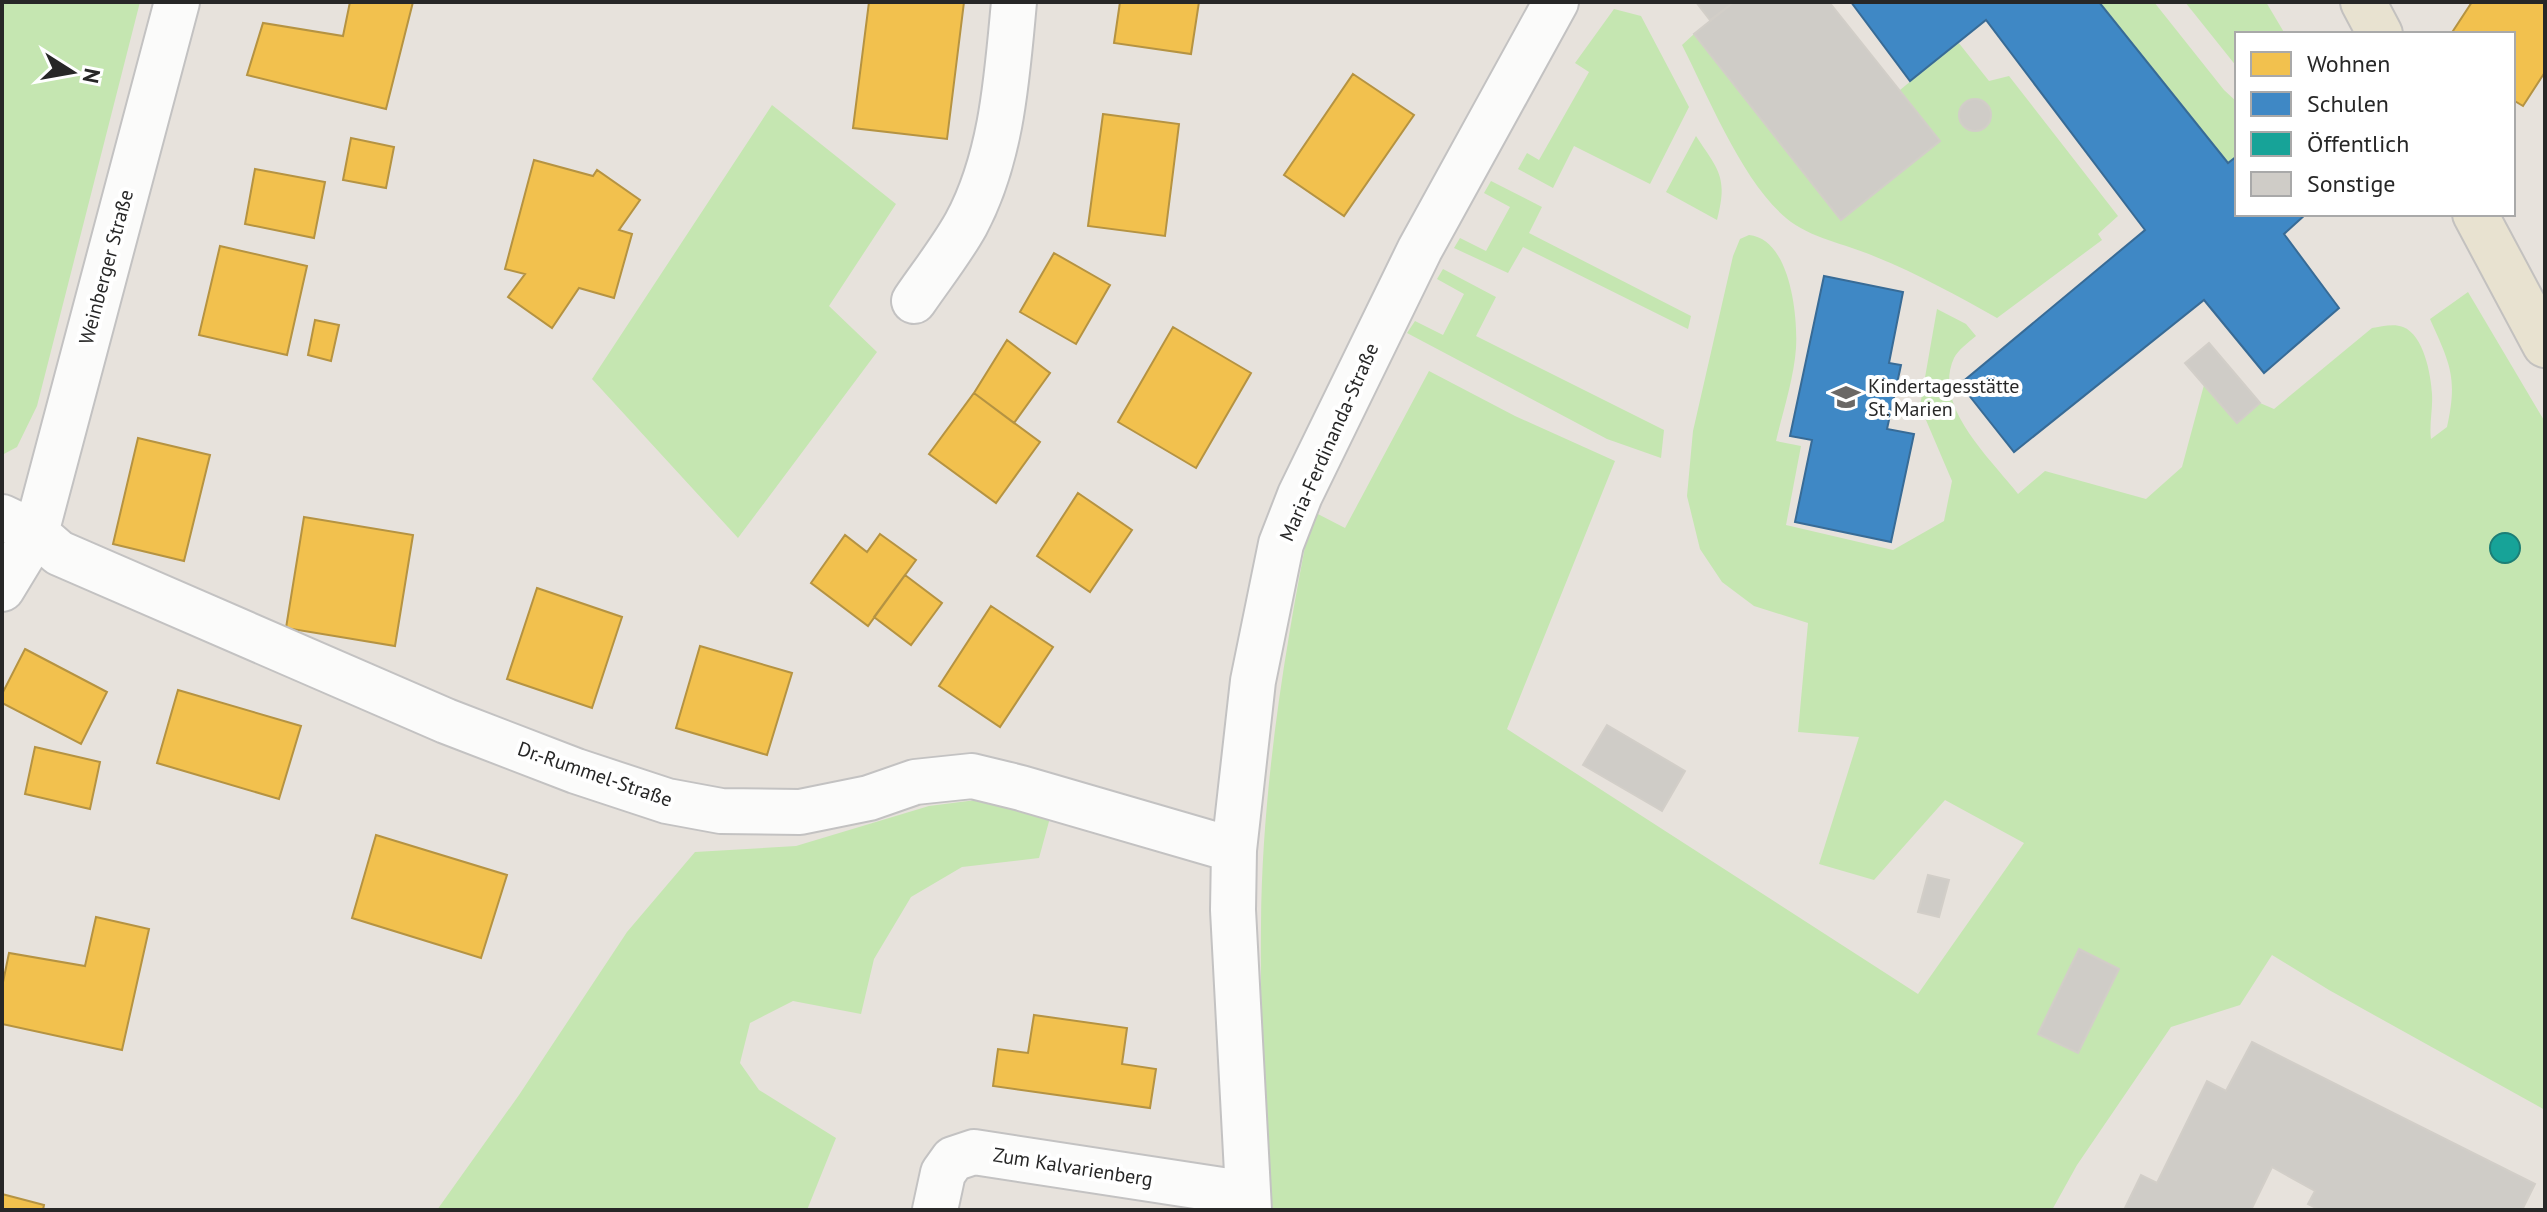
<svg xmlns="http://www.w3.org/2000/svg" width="2547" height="1212" font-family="'PT Sans',sans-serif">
  <rect width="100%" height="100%" fill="#e7e2dc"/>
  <path fill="#c5e6b1" d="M 2,2 L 140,2 L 37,406 L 17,447 L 2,455 Z
    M 2099,2 L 2154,2 L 2224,90 L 2237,102 L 2237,156 L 2228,163 Z
    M 2185,2 L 2266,2 L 2285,34 L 2237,34 L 2237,67 Z
    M 1614,9 L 1641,16 L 1689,107 L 1650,184 L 1574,146 L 1553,188 L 1518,169 L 1527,153 L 1539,160 L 1589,72 L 1575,63 Z
    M 1694,34 L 1841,219 L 1900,90 L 1958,42 L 1989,81 L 2009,76 L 2118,216 L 2098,234 L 2102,240 L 1997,318 C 1958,296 1918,274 1876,257 C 1847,244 1811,239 1786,218 C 1742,181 1708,96 1682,45 Z
    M 772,105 L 896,204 L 829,306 L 877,352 L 738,538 L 592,379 Z
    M 1696,136 C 1719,171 1728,177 1717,220 L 1666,192 Z
    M 1491,181 L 1542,207 L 1529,233 L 1691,316 L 1688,329 L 1523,247 L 1508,273 L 1454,248 L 1460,238 L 1486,251 L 1510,207 L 1484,193 Z
    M 1749,235 C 1790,239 1798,315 1796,348 C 1794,378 1783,411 1776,441 L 1801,446 L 1786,525 L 1893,550 L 1944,521 L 1952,481 L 1920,406 L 1937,309 L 1966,324 L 1976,336 C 1969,342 1958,350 1954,358 C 1932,406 1990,458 2018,494 L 2045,471 L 2146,499 L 2182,467 L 2204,385 L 2237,423 L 2260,403 L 2274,409 L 2372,328 C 2381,327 2393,323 2403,327 C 2424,335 2431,375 2432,394 C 2433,409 2429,425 2431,439 L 2447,427 C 2458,377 2450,364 2430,319 L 2468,292 L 2545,422 L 2545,1110 L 2329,990 L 2272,955 L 2240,1005 L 2171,1027 L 2077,1165 L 2052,1210 L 1265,1210 C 1264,1115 1260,1020 1261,925 C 1262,786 1285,647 1312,511 L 1345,528 L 1429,371 L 1515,416 L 1615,461 L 1507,729 L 1918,994 L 2024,843 L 1945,800 L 1874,880 L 1819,864 L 1859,737 L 1798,732 L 1808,623 L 1754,606 L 1722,582 L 1700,549 L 1687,496 L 1693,431 L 1733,256 L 1740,239 Z
    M 1443,269 L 1496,297 L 1476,336 L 1664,430 L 1661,458 L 1607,439 L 1407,333 L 1415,321 L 1443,335 L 1464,294 L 1437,279 Z
    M 984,799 L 1051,814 L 1039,858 L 962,867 L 911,897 L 874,959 L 861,1014 L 793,1001 L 750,1023 L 740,1063 L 759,1090 L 836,1138 L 807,1210 L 437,1210 L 519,1095 L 627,932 L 695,852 L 796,846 L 929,806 Z"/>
  <path fill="#f2c14e" stroke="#b59342" stroke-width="2" d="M 350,2 L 413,2 L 386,109 L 247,75 L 263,23 L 343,36 Z
    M 869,2 L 964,2 L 947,139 L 853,128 Z
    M 1120,2 L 1199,2 L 1191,54 L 1114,43 Z
    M 2472,2 L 2545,2 L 2545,72 L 2523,106 L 2513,100 L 2513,34 L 2451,34 Z
    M 1353,74 L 1414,115 L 1344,216 L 1284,175 Z
    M 1103,114 L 1179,124 L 1165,236 L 1088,226 Z
    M 351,138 L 394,147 L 386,188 L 343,180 Z
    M 534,160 L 593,176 L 597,170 L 640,200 L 619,230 L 632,234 L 614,298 L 579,288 L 552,328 L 508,297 L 525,274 L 505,269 Z
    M 255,169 L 325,182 L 314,238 L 245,224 Z
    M 220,246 L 307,266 L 287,355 L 199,335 Z
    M 1054,253 L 1110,285 L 1076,344 L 1020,312 Z
    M 315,320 L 339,325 L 331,361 L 308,355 Z
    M 1173,327 L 1251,373 L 1196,468 L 1118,422 Z
    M 1007,340 L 1050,373 L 1014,423 L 974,393 Z
    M 974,393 L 1040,442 L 996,503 L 929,454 Z
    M 138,438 L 210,455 L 184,561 L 113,544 Z
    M 1078,493 L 1132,530 L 1090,592 L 1037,556 Z
    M 304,517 L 413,535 L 395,646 L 286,628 Z
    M 880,534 L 916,560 L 868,626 L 811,583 L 845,535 L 867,552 Z
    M 905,575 L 942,603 L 911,645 L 874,617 Z
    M 537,588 L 622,617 L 592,708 L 507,679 Z
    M 991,606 L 1053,647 L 1000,727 L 939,686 Z
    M 700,646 L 792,673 L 767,755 L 676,728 Z
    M 25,649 L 107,692 L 81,744 L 2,703 L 2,694 Z
    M 178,690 L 301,726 L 279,799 L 157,763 Z
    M 35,747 L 100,762 L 90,809 L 25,794 Z
    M 376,835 L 507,875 L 481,958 L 352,918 Z
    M 96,917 L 149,929 L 122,1050 L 2,1024 L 2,987 L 9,953 L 85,966 Z
    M 1034,1015 L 1127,1028 L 1122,1064 L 1156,1069 L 1150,1108 L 993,1086 L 998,1049 L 1028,1053 Z
    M 2,1194 L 44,1205 L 43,1210 L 2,1210 Z"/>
  <path fill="#3f88c5" stroke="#386b96" stroke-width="2" d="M 1851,2 L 2099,2 L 2228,163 L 2237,156 L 2237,214 L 2306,214 L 2284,234 L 2339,308 L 2264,373 L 2204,300 L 2014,452 L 1960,384 L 2145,230 L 1986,20 L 1910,81 Z
    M 1824,276 L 1903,292 L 1889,363 L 1901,365 L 1887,429 L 1914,434 L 1891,542 L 1795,522 L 1812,440 L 1790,436 Z"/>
  <path fill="#17a398" stroke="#1c7e76" stroke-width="2" d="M2490 548a15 15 0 1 1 30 0a15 15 0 1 1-30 0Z"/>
  <path fill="#cfccc7" stroke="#d2cec8" stroke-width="2" d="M 1696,2 L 1734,2 L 1710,20 Z
    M 1734,2 L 1829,2 L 1940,141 L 1841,220 L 1694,34 Z
    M1959 115a16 16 0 1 1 32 0a16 16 0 1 1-32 0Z
    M 2209,343 L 2260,403 L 2237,423 L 2185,363 Z
    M 1607,725 L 1685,771 L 1662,811 L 1583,765 Z
    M 1928,875 L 1949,880 L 1939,917 L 1918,912 Z
    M 2079,949 L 2119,969 L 2078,1053 L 2038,1034 Z
    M 2252,1042 L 2535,1184 L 2522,1210 L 2320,1210 L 2308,1204 L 2315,1191 L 2272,1167 L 2251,1210 L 2124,1210 L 2141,1175 L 2157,1183 L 2207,1081 L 2226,1091 Z"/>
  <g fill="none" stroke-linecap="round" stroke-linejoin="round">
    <defs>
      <path id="minor" d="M 914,301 C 931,276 951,251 966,224 C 1002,157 1007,77 1014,2
        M 2,517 L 36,533 L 59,553 L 446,721 L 576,771 L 667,801 L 721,811 L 800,812 L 869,798 L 915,782 L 972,776 L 1021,788 L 1234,850
        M 2,589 L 36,533 L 177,2
        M 935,1210 L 943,1173 L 953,1159 L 974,1152 L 1248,1194
        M 1249,1210 L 1233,910 L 1234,850 L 1253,681 L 1281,544 L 1300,495 L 1420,249 L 1556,2"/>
      <path id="major" d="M 2363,2 L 2380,34
        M 2475,214 L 2545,345"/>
    </defs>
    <use href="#minor" stroke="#c3c2c2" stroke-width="48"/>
    <use href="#major" stroke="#c3c1bf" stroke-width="48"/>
    <use href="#minor" stroke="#fbfbfa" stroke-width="44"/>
    <use href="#major" stroke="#e8e2d0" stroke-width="44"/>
  </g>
  <defs>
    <symbol id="school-bare" viewBox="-9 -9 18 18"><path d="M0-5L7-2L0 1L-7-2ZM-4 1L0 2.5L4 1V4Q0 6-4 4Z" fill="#6a6866" stroke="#fff" stroke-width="2.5" paint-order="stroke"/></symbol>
  </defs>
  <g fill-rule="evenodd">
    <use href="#school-bare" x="1826" y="377" width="40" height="40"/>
  </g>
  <g text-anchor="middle" stroke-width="8" stroke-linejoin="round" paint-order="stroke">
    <g font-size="20" fill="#272727" stroke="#fff">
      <text transform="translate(106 267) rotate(-75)" y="7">Weinberger Straße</text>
      <text transform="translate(1329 442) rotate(-66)" y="7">Maria-Ferdinanda-Straße</text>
      <text transform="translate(595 774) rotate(19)" y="7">Dr.-Rummel-Straße</text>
      <text transform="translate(1073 1167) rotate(9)" y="7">Zum Kalvarienberg</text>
    </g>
    <g font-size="20" fill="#272727" stroke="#fff" text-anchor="start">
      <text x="1868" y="393">Kindertagesstätte<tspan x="1868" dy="23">St. Marien</tspan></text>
    </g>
  </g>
  <rect width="2547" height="1212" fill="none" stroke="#272727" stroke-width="8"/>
  <rect x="2235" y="32" width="280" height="184" fill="#ffffff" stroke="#a9a9a9" stroke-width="2"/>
  <rect x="2251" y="52" width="40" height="24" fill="#f2c14e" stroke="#a9a9a9" stroke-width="2"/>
  <text x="2307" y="72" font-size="24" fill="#272727">Wohnen</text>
  <rect x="2251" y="92" width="40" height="24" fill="#3f88c5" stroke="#a9a9a9" stroke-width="2"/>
  <text x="2307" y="112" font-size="24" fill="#272727">Schulen</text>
  <rect x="2251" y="132" width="40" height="24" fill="#17a398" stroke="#a9a9a9" stroke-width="2"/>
  <text x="2307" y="152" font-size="24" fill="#272727">Öffentlich</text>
  <rect x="2251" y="172" width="40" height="24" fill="#cfccc7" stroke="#a9a9a9" stroke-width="2"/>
  <text x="2307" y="192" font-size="24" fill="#272727">Sonstige</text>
  <g transform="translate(72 72) rotate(101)" stroke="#ffffff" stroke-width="6" paint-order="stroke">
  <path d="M0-6L14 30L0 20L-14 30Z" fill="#272727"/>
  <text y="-12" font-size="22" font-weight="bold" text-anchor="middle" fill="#272727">N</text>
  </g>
</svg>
